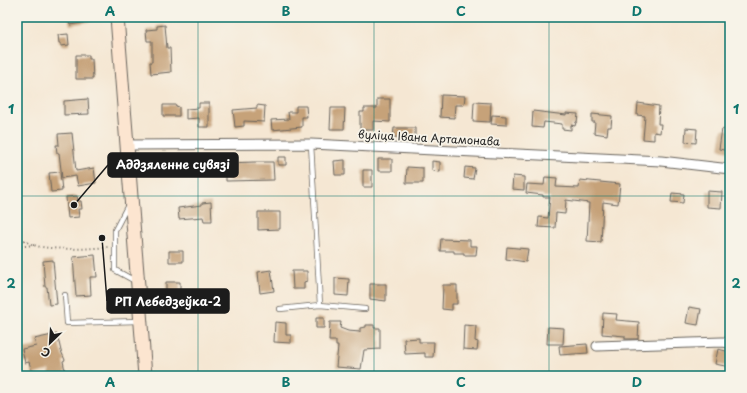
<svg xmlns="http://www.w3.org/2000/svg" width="747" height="393" font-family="'Playpen Sans',sans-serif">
  <rect width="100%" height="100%" fill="#f7f3e8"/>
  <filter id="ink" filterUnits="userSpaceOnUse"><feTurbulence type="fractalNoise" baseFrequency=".025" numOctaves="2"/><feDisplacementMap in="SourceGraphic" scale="8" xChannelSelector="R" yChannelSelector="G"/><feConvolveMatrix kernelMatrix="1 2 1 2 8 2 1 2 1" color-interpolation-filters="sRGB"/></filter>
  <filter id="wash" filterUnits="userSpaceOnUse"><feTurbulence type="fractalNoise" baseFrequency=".012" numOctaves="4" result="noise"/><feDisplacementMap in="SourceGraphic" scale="16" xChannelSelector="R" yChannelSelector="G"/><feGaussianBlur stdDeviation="0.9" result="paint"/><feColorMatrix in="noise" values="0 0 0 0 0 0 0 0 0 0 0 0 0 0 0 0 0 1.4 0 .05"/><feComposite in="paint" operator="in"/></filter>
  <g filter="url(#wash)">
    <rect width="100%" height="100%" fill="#f5e7d3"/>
    <g id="blocks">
      <path fill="#c6a279" d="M 68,17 L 93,17 L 93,21 L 70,25 Z
        M 165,25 L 167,48 L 170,48 L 171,72 L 151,74 L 150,62 L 152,62 L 152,41 L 147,41 L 146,30 L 157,29 L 157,26 Z
        M 68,34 L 69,45 L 61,46 L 61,43 L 59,43 L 58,35 Z
        M 76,55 L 89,55 L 89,59 L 92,59 L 93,79 L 76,79 Z
        M 441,95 L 465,96 L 464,105 L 455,105 L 454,118 L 440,117 Z
        M 88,99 L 89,114 L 64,115 L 64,101 Z
        M 377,99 L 390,99 L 390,122 L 373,121 L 373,130 L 360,130 L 360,112 L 364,112 L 364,108 L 377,108 Z
        M 474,102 L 491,103 L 490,122 L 473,121 Z
        M 199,103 L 209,103 L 209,127 L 199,127 L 199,118 L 186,119 L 186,109 L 199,108 Z
        M 638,103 L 659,106 L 658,124 L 661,124 L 660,133 L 654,132 L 654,140 L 643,139 L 645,116 L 637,115 Z
        M 163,105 L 176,105 L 176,106 L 179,107 L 179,116 L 163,116 Z
        M 257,105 L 265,106 L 264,122 L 244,121 L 244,126 L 235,127 L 233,110 L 257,108 Z
        M 296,106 L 306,106 L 307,117 L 302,117 L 302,127 L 272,130 L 271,120 L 289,119 L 288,112 L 296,112 Z
        M 331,108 L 345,108 L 344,129 L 330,129 Z
        M 533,111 L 566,115 L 566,113 L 578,114 L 577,122 L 576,122 L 575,126 L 571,125 L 571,130 L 562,129 L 562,124 L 544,122 L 543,128 L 532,127 Z
        M 592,114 L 612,116 L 611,127 L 608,127 L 607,135 L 594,133 L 595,122 L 592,122 Z
        M 492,115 L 506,116 L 506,125 L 491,124 Z
        M 394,128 L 415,128 L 415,138 L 393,137 Z
        M 686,128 L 697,129 L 696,143 L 685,142 Z
        M 722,129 L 730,130 L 729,151 L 719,149 Z
        M 72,133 L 76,171 L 94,168 L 96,183 L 78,186 L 76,176 L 62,178 L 59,153 L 57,153 L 56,145 L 59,145 L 58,134 Z
        M 278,157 L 286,157 L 286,165 L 278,165 Z
        M 378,159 L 392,159 L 392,171 L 378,171 Z
        M 345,160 L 345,175 L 335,175 L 334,161 Z
        M 432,161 L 440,162 L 440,172 L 432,171 Z
        M 254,162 L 273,162 L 274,180 L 226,181 L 226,163 Z
        M 407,167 L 423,168 L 423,183 L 406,183 Z
        M 465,167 L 475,168 L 473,179 L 464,178 Z
        M 363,170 L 372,170 L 372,187 L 363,187 Z
        M 60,172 L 62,191 L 51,192 L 49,173 Z
        M 513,176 L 524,177 L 524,190 L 512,189 Z
        M 545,177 L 557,178 L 556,187 L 579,188 L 580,180 L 620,184 L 618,204 L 603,202 L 601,242 L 587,241 L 589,203 L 566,200 L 565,214 L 556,213 L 555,228 L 538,227 L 539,217 L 548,218 L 550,197 L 543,197 L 543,195 L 526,193 L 527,184 L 544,185 Z
        M 707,191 L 722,192 L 721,208 L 707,207 Z
        M 672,193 L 684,194 L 683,203 L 671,202 Z
        M 77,196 L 78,201 L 81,201 L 82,209 L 78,209 L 79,217 L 68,218 L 66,197 Z
        M 211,202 L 212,221 L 204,221 L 203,217 L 179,219 L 178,208 L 202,205 L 202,203 Z
        M 258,212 L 280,212 L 280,229 L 258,230 Z
        M 441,239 L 470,240 L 470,246 L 477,246 L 476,255 L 464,255 L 464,253 L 454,253 L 454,251 L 440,251 Z
        M 507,247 L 528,249 L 526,262 L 506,259 Z
        M 169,251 L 183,251 L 183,262 L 169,262 Z
        M 95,255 L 97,277 L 90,277 L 91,295 L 76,296 L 73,257 Z
        M 53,260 L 57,304 L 49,305 L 47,287 L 45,287 L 43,261 Z
        M 271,270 L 274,291 L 260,293 L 258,272 Z
        M 292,271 L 307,271 L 307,281 L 304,282 L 304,289 L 293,289 Z
        M 335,278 L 349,279 L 348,296 L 335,295 Z
        M 166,282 L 180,282 L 180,293 L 166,293 Z
        M 370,284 L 386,284 L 386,301 L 370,299 Z
        M 443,285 L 457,285 L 457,304 L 452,304 L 452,310 L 442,309 Z
        M 689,307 L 701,309 L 698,325 L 686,323 Z
        M 603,313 L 617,314 L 616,320 L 639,322 L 638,339 L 625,339 L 625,336 L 602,334 Z
        M 316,318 L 324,318 L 324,328 L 316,328 Z
        M 275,322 L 286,323 L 286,335 L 291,335 L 291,343 L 274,342 Z
        M 330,322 L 341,322 L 340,328 L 348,331 L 360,332 L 360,328 L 366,327 L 366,325 L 374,325 L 374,328 L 380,328 L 380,349 L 364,350 L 361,369 L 336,367 L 338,346 L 336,346 L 336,341 L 329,341 Z
        M 464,325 L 476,326 L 475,341 L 478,342 L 477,350 L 463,349 Z
        M 548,327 L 564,328 L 563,344 L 547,344 Z
        M 57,334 L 61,351 L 65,360 L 63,361 L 66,376 L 50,376 L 49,370 L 33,375 L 29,362 L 25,363 L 22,349 L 36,346 L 34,339 Z
        M 419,338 L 419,342 L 434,342 L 433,357 L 425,357 L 425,353 L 405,354 L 404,339 Z
        M 587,344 L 588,353 L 560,355 L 559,346 Z
        M 718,349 L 730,352 L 730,367 L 715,364 Z"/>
    </g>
  </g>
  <g filter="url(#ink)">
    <use href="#blocks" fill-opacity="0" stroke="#68635c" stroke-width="1"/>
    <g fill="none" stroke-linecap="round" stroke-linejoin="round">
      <defs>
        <path id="lane" d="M 311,144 L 320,305 L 365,309
          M 128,205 L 115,230 L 115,270 L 135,281
          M 65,295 L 67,323 L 139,321
          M 280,309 L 320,305"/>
        <path id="street" d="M 127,145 L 311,144 L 661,161 L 730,169
          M 597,346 L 722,342 L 730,343"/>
        <path id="secondary" d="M 117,17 L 145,376"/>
      </defs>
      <use href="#lane" stroke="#68635c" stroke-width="6"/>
      <use href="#street" stroke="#68635c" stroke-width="11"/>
      <use href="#secondary" stroke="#68635c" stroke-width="15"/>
      <path stroke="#68635c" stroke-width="2" stroke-dasharray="1 3" stroke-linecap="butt" d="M 17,236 C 25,241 33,246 42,247 C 62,250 88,249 108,247
        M 17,247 L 34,245"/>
      <use href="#lane" stroke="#fff" stroke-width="4.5"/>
      <use href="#street" stroke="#fff" stroke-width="9"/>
      <use href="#secondary" stroke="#fce5d0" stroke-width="13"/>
    </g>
  </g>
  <path fill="none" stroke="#0f766e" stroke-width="1" stroke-opacity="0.55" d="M 198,17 L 198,376M 374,17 L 374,376M 549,17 L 549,376M 17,196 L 730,196"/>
  <g text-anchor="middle" stroke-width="3.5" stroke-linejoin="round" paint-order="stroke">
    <g font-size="11" fill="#1c1c1c" stroke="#f7f3e8">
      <text transform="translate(429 138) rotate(3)" y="4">вуліца Івана Артамонава</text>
    </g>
  </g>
  <path fill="none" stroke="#1c1c1c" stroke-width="1.5" d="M74 205L108 165M102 238L107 301"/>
  <g fill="#1c1c1c" stroke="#f7f3e8" stroke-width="1.5">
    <circle cx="74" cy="205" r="4"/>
    <circle cx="102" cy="238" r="4"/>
  </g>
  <g fill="#1c1c1c" stroke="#1c1c1c" stroke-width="1.5">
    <rect x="108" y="153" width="130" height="24" rx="4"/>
    <rect x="107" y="289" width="122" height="24" rx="4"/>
  </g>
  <g font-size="12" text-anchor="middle" font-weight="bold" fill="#fff">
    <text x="173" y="169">Аддзяленне сувязі</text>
    <text x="168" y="306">РП Лебедзеўка-2</text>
  </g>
  <rect width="747" height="393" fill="none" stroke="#f7f3e8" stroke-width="44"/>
  <g transform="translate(50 343) rotate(205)" stroke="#f7f3e8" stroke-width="3" paint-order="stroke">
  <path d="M0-3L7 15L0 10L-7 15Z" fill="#1c1c1c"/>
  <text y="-6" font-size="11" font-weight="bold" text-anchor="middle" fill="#1c1c1c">С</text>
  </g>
  <rect x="22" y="22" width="703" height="349" fill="none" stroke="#0f766e" stroke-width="1.5"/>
  <g font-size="13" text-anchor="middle" font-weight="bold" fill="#0f766e">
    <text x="110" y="16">A</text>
    <text x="286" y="16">B</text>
    <text x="461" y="16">C</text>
    <text x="637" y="16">D</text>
    <text x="11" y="114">1</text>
    <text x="736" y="114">1</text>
    <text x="11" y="288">2</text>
    <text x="736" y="288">2</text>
    <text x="110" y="387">A</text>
    <text x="286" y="387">B</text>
    <text x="461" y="387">C</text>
    <text x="637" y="387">D</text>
  </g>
</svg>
